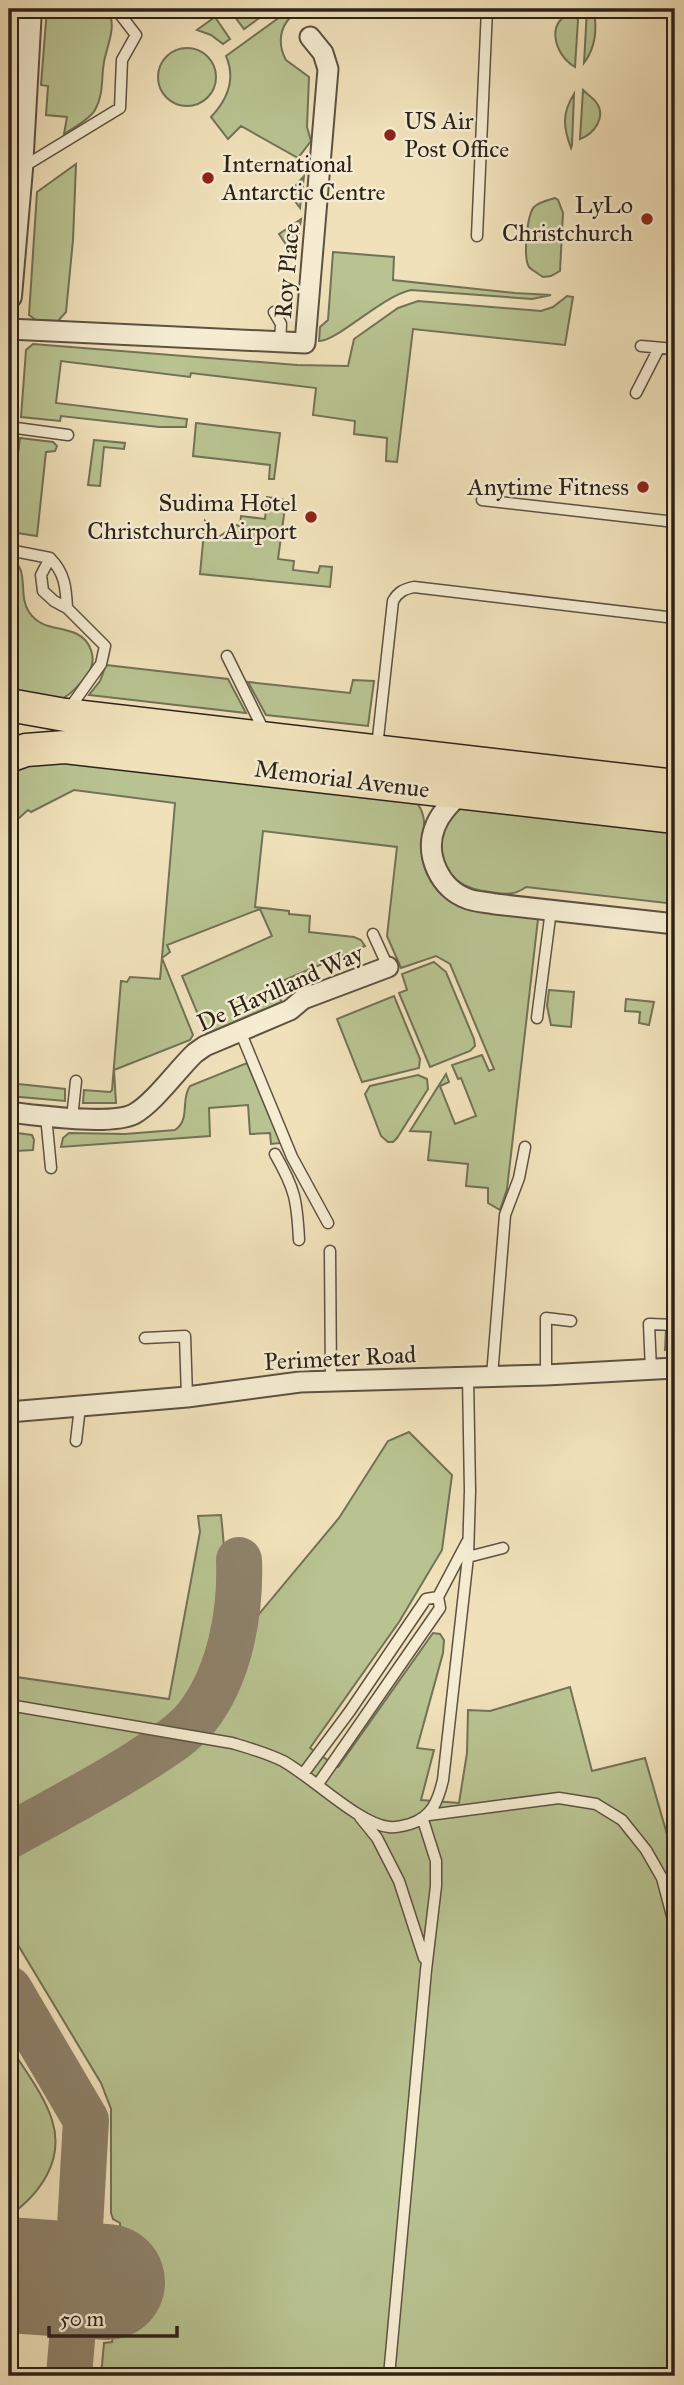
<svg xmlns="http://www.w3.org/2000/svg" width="684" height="2385" font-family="'IM FELL Great Primer',serif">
  <rect width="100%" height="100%" fill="#f0e1ba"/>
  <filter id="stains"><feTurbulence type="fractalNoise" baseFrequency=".00286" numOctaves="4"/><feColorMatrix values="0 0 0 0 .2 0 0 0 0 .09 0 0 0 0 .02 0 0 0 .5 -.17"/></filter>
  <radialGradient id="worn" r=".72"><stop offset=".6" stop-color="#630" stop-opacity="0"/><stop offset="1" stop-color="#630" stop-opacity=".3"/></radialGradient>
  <path fill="#b8c391" stroke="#727256" stroke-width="2" d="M 47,9 L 107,9 C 118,25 107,45 104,62 C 101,79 104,94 95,110 C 89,120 73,128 64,134 L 67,117 L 46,115 L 48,86 L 41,85 Z
    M 229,9 L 272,9 L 244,29 Z
    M 291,9 L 322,9 L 321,11 C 290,3 271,33 286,60 L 309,77 L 307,127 L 311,141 L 298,158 L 241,126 L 228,139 L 211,117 C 228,99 236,79 226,56 Z
    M 587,9 L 594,9 C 597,29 596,47 584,63 Z
    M 575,12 L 578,20 L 575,67 C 554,55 544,19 575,12 Z
    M 215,17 L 230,39 L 223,44 L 211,35 L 197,30 Z
    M158 77a29 29 0 1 1 58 0a29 29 0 1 1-58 0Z
    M 583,90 C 587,94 592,97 596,102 C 607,117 594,134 580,139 Z
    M 574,94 L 572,145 L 571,148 C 563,127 562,113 574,94 Z
    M 76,164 L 73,240 L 66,312 L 58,321 L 36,320 L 29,315 L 37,192 Z
    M 304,176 L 300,208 L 289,193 Z
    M 555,198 L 558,200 L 563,213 L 560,271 L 551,276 L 543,277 C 539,274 533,271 529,267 C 523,258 527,215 534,207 C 539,202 548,200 555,198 Z
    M 301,219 L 295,258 L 279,234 Z
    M 333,252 L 394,257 L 393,280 L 515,293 L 551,295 L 532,299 L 411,290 C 382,296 336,342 319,341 L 320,327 L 328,320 Z
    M 567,296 L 573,297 L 565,345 L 413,329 L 397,462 L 386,461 L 387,438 L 354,434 L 355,421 L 313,415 L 316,388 L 191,373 L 190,377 L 61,361 L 56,403 L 187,419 L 186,427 L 159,427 L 61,416 L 60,421 L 21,417 L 26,350 L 33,344 L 297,365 L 348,366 L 354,339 L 398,308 L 418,301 L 541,311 L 553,307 Z
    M 196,423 L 280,433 L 274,479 L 269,479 L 270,465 L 193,456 Z
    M 20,438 L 53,442 L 57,446 L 55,451 L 46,452 L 37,536 L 10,532 L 11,527 L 9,523 Z
    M 94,440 L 125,443 L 124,449 L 104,447 L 100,486 L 88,485 Z
    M 267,497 L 286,500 L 278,559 L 294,561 L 293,570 L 318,573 L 320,566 L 332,567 L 330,587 L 200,574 L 205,521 L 217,538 L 236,525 L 240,526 L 241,516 L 265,519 Z
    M 9,560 C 31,565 17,595 29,612 C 41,630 60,626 77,634 C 91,641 97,659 89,672 C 82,682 73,693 62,699 L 9,694 Z
    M 106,665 L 228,679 L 246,713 L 89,695 L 100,681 Z
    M 353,680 L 374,681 L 368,726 L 266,715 L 248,682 L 350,693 Z
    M 44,760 L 417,803 C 430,820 421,836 422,855 C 423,867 429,880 437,890 C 465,921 504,906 538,919 L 507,1189 L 500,1210 L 488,1203 L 488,1188 L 466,1186 L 468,1164 L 428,1160 L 431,1132 L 410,1131 L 446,1074 L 449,1082 L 440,1086 L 455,1124 L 476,1116 L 461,1078 L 458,1079 L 452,1065 L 482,1055 L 489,1071 L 494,1069 L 450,964 L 436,956 L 401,968 L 387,936 L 397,847 L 263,831 L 255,907 L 289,911 L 289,914 L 310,916 L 309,932 L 354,937 L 361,940 L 365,946 L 282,981 L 287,993 L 280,999 L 282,1002 L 206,1034 L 182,976 L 272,936 L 260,909 L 167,945 L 170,952 L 162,958 L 193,1035 L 190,1040 L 114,1070 L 116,1103 L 83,1103 L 84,1090 L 110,1092 L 112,1090 L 121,981 L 127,982 L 130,977 L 160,979 L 162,957 L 175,803 L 74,790 L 31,812 L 28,810 L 9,827 L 9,770 Z
    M 471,806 L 675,830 L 675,904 L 526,887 C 514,896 505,894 490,892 C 440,886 429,849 454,809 Z
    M 434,962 L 446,972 L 474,1039 L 475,1046 L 470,1051 L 430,1067 L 399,993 L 407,990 L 402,974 Z
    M 549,990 L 574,992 L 571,1027 L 551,1025 L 547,1006 Z
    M 394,996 L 420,1059 L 419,1068 L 362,1082 L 337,1019 Z
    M 626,999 L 654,1002 L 649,1025 L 639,1023 L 640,1012 L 625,1011 Z
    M 247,1063 L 281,1143 L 271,1144 L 270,1133 L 250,1134 L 248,1105 L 209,1108 L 210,1136 L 61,1147 L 63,1138 L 69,1133 L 125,1134 L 175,1130 C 191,1119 180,1100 190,1086 Z
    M 418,1075 L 427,1079 L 428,1089 L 397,1138 L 393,1142 L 388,1142 L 381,1136 L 365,1094 L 370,1086 Z
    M 9,1083 L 65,1089 L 65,1101 L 9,1096 Z
    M 9,1132 L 32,1135 L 34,1140 L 33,1150 L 14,1151 L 10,1149 Z
    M 666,1329 L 675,1329 L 675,1349 L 665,1350 Z
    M 409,1432 L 452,1475 L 442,1550 L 399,1622 L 310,1748 L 338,1767 L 433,1633 L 440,1634 L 444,1640 L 443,1653 L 417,1748 L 434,1750 L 421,1800 L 459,1803 L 467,1753 L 468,1710 L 490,1711 L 570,1687 L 592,1771 L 645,1758 L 675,1862 L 675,2376 L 101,2376 L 104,2343 L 112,2342 L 116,2312 L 133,2314 L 140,2256 L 121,2253 L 120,2223 L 113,2219 L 111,2213 L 111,2109 L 101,2083 L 9,1930 L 9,1676 L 169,1699 L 200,1532 L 198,1516 L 221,1515 C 228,1578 232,1652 193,1706 L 210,1712 L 223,1699 L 236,1669 L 244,1632 L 339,1518 L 388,1441 Z
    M 9,2045 C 23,2068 44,2094 52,2120 C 65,2160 40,2194 9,2216 Z"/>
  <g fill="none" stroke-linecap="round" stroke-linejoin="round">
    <path stroke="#8e826a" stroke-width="46" d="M 9,1836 C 52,1812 97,1789 139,1762 C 159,1749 182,1736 197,1717 C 230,1675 241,1612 239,1560
      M 9,1989 L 86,2120 L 77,2280 L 69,2376"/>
    <path stroke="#8e826a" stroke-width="116" d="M 9,2275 L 107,2282"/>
    <defs>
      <path id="service" d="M 23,167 L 120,108 L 122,60 L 136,35 L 116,9
        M 477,236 L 487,9
        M 274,312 L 281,324 L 280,343
        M 641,346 L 674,349
        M 636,393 L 659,348
        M 9,427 L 68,435
        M 482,500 L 675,522
        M 9,550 L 50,558 C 65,573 66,588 67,608
        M 50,558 L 41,575 L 43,591 L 54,601 L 67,608 L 105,646 L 101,664 L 69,709
        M 227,656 L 264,731
        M 377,747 L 393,601 C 398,592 404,589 414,587 L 675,618
        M 373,934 L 388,967
        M 537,1018 L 551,910
        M 240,1031 L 292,1157 L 328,1223
        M 46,1116 L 51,1168
        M 72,1118 L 76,1081
        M 275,1154 C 295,1189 297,1200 299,1240
        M 330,1251 L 331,1380
        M 145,1338 L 185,1336 L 187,1397
        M 651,1370 L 649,1324 L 675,1325
        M 546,1375 L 546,1318 L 571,1321
        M 492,1376 L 505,1215 L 519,1178 L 525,1147
        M 76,1441 L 80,1407
        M 468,1557 L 503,1548
        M 9,1705 L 232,1743 C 249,1748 267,1753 283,1761 C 312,1777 359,1824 389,1827 C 395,1828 403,1826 410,1824 C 432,1817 438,1801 443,1780 L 468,1557 L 470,1491 L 468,1377
        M 303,1774 L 350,1711 L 426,1599 L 438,1597
        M 318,1784 L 440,1608 L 438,1597 L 467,1542
        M 429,1815 L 559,1798 L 596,1804 L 622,1820 L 646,1850 L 662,1878 L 675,1927
        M 360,1817 L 377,1838 L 399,1881 L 424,1958
        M 389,2376 L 426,1970 L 436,1886 L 436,1861 L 423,1820"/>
      <path id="minor" d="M 9,329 L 305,343 L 328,69 L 323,53 L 310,37
        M 462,792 C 451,803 440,813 435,827 C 424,855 440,889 468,899 C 476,902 486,902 495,904 L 675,924
        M 9,1112 C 36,1115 111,1126 134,1114 C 154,1103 178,1069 195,1053 L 205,1046 L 290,1010 L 303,999 L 388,967
        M 9,1412 L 187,1397 L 300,1382 L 546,1375 L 675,1368"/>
      <path id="tertiary" d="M 9,296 L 20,169 L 29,9"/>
      <path id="primary" d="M 9,705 L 65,715 L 675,786
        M 9,756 L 26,750 L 65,747 L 675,817"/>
    </defs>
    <use href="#service" stroke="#5d5242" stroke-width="13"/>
    <use href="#minor" stroke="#5d5242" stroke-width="23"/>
    <use href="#tertiary" stroke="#5d5242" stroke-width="28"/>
    <use href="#primary" stroke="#2c221a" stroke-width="35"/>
    <use href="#service" stroke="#f5ecd2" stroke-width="10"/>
    <use href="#minor" stroke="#f5ecd2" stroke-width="19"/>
    <use href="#tertiary" stroke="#f5ecd2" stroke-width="24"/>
    <use href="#primary" stroke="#f0e1ba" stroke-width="32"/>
  </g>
  <g fill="#8f2418" stroke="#f5ecd2" stroke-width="2.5">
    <circle cx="390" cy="135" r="7"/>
    <circle cx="208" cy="178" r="7"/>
    <circle cx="647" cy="219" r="7"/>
    <circle cx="643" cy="487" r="7"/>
    <circle cx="311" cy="517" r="7"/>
  </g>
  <g text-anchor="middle" stroke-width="5" stroke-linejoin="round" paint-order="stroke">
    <g font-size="24" fill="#2c221a" stroke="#f5ecd2" text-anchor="end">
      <text x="404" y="129" text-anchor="start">US Air<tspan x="404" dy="28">Post Office</tspan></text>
      <text x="222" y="172" text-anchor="start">International<tspan x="222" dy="28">Antarctic Centre</tspan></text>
      <text x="633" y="213">LyLo<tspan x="633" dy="28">Christchurch</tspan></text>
      <text x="629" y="495">Anytime Fitness</text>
      <text x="297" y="511">Sudima Hotel<tspan x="297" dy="28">Christchurch Airport</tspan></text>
    </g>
    <g font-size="24" fill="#2c221a" stroke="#f5ecd2">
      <text transform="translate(287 271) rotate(-85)" y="8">Roy Place</text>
      <text transform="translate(342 779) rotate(7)" y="8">Memorial Avenue</text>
      <text transform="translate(280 988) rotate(-24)" y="8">De Havilland Way</text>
      <text transform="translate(340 1358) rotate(-3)" y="8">Perimeter Road</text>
    </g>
  </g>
  <rect width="684" height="2385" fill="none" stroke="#f0e1ba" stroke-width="35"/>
  <rect x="10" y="10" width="663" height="2364" fill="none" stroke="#2c221a" stroke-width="3.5"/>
  <rect x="18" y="18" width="649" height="2350" fill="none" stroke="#2c221a" stroke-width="2"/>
  <path d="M49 2326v10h128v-10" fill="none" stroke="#2c221a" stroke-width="3.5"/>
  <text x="60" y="2326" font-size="21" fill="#2c221a" stroke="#f5ecd2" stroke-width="5" paint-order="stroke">50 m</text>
  <rect width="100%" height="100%" filter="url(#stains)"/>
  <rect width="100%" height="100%" fill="url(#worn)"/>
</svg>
